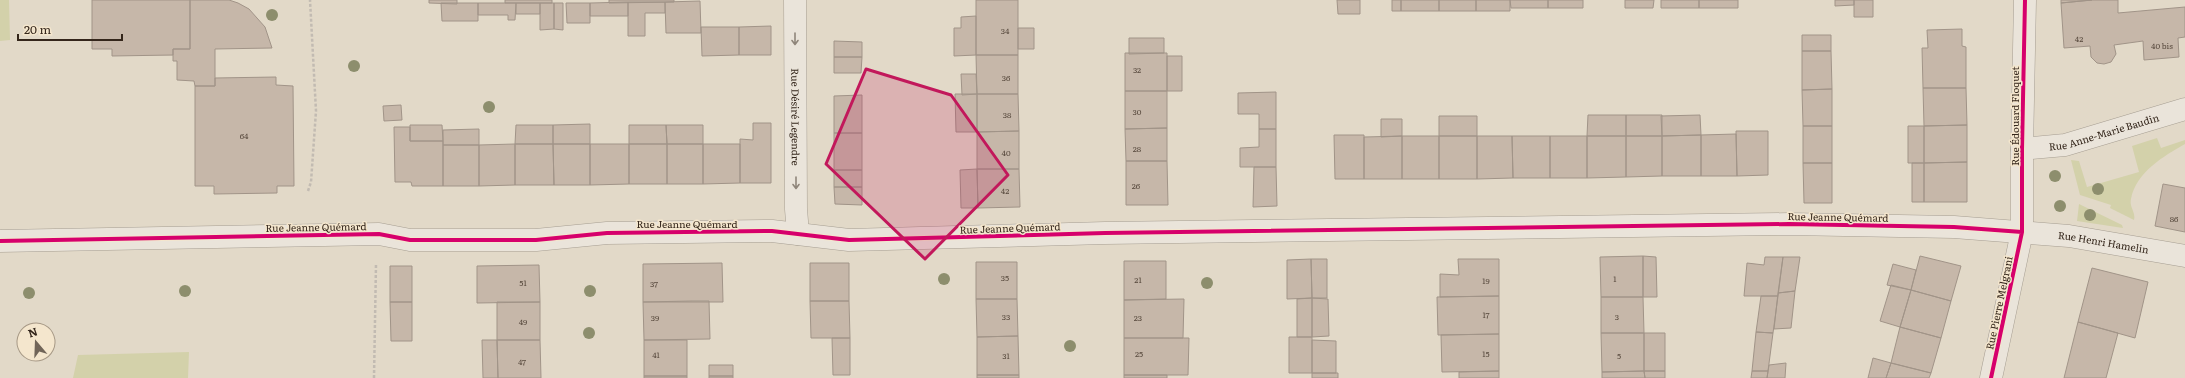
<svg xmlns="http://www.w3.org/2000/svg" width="2185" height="378" font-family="Literata,serif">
  <rect width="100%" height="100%" fill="#e2d9c8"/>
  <path fill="#d3d1aa" d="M 0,0 L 9,0 L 10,40 L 0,41 Z
    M 2157,138 L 2161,148 L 2185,140 L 2185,144 C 2164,156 2136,172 2131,199 C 2129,207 2136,212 2134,220 L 2110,208 L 2111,205 L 2080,195 L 2071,160 L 2079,161 L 2087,187 L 2139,172 L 2132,146 Z
    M 2079,204 L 2122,225 L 2123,228 L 2077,221 Z
    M 189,352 L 188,378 L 73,378 L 78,355 Z"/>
  <path fill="#c6b7a9" stroke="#a19488" d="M 92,0 L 190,0 L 190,49 L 173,49 L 173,55 L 112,56 L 112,49 L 92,49 Z
    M 190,0 L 229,0 L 238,3 L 249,9 L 265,27 L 272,48 L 215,49 L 215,86 L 195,86 L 194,81 L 177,80 L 177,61 L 173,61 L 173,49 L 190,49 Z
    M 429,0 L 457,0 L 457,4 L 429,3 Z
    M 505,0 L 552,0 L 552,3 L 505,3 Z
    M 609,0 L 674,0 L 674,2 L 609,3 Z
    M 976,0 L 1018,0 L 1018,55 L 976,55 Z
    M 1337,0 L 1360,0 L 1360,14 L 1338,14 Z
    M 1392,0 L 1401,0 L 1401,11 L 1392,11 Z
    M 1401,0 L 1439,0 L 1439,11 L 1401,11 Z
    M 1439,0 L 1476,0 L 1476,11 L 1439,11 Z
    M 1476,0 L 1510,0 L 1510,11 L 1476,11 Z
    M 1510,0 L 1548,0 L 1548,8 L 1511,8 Z
    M 1548,0 L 1583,0 L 1583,8 L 1548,8 Z
    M 1625,0 L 1654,0 L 1653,8 L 1625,8 Z
    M 1661,0 L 1699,0 L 1699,8 L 1661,8 Z
    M 1699,0 L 1738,0 L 1738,8 L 1699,8 Z
    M 1835,0 L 1854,0 L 1854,5 L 1835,6 Z
    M 1854,0 L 1873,0 L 1873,17 L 1854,17 Z
    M 2061,0 L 2092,0 L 2061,3 Z
    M 2092,0 L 2118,0 L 2118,13 L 2185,7 L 2185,37 L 2178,38 L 2179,57 L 2144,60 L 2143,41 L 2114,45 L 2116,54 L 2111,62 L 2104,64 L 2097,63 L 2091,57 L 2090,46 L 2064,48 L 2061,3 Z
    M 700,1 L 701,33 L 666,33 L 665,2 Z
    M 628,2 L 665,2 L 665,13 L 645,13 L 645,36 L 628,36 Z
    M 628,2 L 628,16 L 590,16 L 590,3 Z
    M 441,3 L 478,3 L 478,21 L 442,21 Z
    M 478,3 L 516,3 L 515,20 L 508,20 L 508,15 L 478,15 Z
    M 516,3 L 540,3 L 540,14 L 516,14 Z
    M 540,3 L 554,3 L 554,29 L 540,30 Z
    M 554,3 L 563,3 L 563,30 L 554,29 Z
    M 566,3 L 590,3 L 590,23 L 567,23 Z
    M 976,16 L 976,55 L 954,56 L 954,28 L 961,28 L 961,17 Z
    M 771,26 L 771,55 L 739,55 L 739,27 Z
    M 701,27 L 739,27 L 739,55 L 702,56 Z
    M 1018,28 L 1034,28 L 1034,49 L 1018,49 Z
    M 1962,29 L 1962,46 L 1966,47 L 1966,88 L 1923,88 L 1922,48 L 1928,48 L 1927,30 Z
    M 1802,35 L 1831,35 L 1831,51 L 1802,51 Z
    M 1129,38 L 1164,38 L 1164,53 L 1129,54 Z
    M 834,41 L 862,42 L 862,57 L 834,57 Z
    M 1802,51 L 1831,51 L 1832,89 L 1802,90 Z
    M 1125,53 L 1167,53 L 1167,91 L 1125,91 Z
    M 976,55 L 1018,55 L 1018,94 L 977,94 Z
    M 1167,56 L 1182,56 L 1182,91 L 1167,91 Z
    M 834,57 L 862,57 L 861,73 L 834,73 Z
    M 961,74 L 976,74 L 977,94 L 962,95 Z
    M 276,77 L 276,85 L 293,86 L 294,186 L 277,186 L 277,193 L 214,194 L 214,186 L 195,186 L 195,86 L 215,86 L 215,78 Z
    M 1923,88 L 1966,88 L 1967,125 L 1924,126 Z
    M 1832,89 L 1832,126 L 1803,126 L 1802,90 Z
    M 1125,91 L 1167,91 L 1167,128 L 1125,129 Z
    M 1276,92 L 1276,129 L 1259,129 L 1259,114 L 1238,114 L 1238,93 Z
    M 955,94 L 977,94 L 977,132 L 956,132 Z
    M 977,94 L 1018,94 L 1019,131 L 977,132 Z
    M 862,95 L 862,133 L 834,133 L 834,96 Z
    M 401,105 L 402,120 L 384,121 L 383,106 Z
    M 1588,115 L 1626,115 L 1626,136 L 1587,136 Z
    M 1626,115 L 1662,115 L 1662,136 L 1626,136 Z
    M 1700,115 L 1701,135 L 1662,136 L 1661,116 Z
    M 1439,116 L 1477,116 L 1477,136 L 1439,136 Z
    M 1381,119 L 1402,119 L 1402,136 L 1381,137 Z
    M 753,123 L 771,123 L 771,183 L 740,183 L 740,139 L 753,140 Z
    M 590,124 L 590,144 L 553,144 L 553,125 Z
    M 410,125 L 442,125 L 443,141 L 410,141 Z
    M 516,125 L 553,125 L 553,144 L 515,144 Z
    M 629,125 L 666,125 L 667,144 L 629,144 Z
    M 666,125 L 703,125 L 703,144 L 667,144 Z
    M 1967,125 L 1967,162 L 1924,163 L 1924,126 Z
    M 1803,126 L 1832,126 L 1832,163 L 1803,163 Z
    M 1908,126 L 1924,126 L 1924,163 L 1908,163 Z
    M 394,127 L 410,127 L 410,141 L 443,141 L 443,186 L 412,186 L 411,182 L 395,182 Z
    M 1167,128 L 1167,161 L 1126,161 L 1125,129 Z
    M 479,129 L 479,145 L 443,145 L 443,130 Z
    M 1259,129 L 1276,129 L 1276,167 L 1240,167 L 1240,148 L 1259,147 Z
    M 1019,131 L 1019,169 L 977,169 L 977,132 Z
    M 1736,131 L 1768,131 L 1768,175 L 1737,176 Z
    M 834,133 L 862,133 L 862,170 L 834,170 Z
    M 1736,134 L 1737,176 L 1701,176 L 1701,135 Z
    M 1334,135 L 1364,135 L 1364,179 L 1335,179 Z
    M 1701,135 L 1701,176 L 1662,176 L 1662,136 Z
    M 1402,136 L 1439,136 L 1439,179 L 1402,179 Z
    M 1402,136 L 1402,179 L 1364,179 L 1364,137 Z
    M 1439,136 L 1477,136 L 1477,179 L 1439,179 Z
    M 1477,136 L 1512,136 L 1513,178 L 1477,179 Z
    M 1512,136 L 1550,136 L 1550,178 L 1513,178 Z
    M 1550,136 L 1587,136 L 1587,178 L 1550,178 Z
    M 1587,136 L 1626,136 L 1626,177 L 1587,178 Z
    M 1626,136 L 1662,136 L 1662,176 L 1626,177 Z
    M 515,144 L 553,144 L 554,185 L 515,185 Z
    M 515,144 L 515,185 L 479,186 L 479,145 Z
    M 553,144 L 590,144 L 590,185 L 554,185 Z
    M 590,144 L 629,144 L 629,184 L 590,185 Z
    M 629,144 L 667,144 L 667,184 L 629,184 Z
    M 667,144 L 703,144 L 703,184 L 667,184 Z
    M 703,144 L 740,144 L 740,183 L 703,184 Z
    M 443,145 L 479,145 L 479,186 L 443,186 Z
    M 1126,161 L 1167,161 L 1168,205 L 1126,205 Z
    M 1967,162 L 1967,202 L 1924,202 L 1924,163 Z
    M 1803,163 L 1832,163 L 1832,203 L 1804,203 Z
    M 1912,163 L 1924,163 L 1924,202 L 1912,202 Z
    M 1254,167 L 1276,167 L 1277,206 L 1253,207 Z
    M 977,169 L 978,208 L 961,208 L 960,170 Z
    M 977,169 L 1019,169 L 1020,207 L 978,208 Z
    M 834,170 L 862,170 L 862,187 L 834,187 Z
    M 2163,184 L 2185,188 L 2185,232 L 2155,226 Z
    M 834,187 L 862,187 L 862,205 L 835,204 Z
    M 1643,256 L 1656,257 L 1657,297 L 1643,297 Z
    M 1643,256 L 1643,297 L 1601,297 L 1600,257 Z
    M 1920,256 L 1961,266 L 1951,301 L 1911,290 Z
    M 1765,257 L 1783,257 L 1778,296 L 1744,296 L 1747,263 L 1764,265 Z
    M 1783,257 L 1800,257 L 1795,291 L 1778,293 Z
    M 1311,259 L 1327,259 L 1327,298 L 1312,298 Z
    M 1311,259 L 1312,298 L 1287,299 L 1287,260 Z
    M 1458,259 L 1499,259 L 1499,296 L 1440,297 L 1440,274 L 1459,275 Z
    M 1124,261 L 1166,261 L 1166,299 L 1124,300 Z
    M 976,262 L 1017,262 L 1017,299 L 976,299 Z
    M 722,263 L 723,302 L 643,302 L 643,264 Z
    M 810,263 L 849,263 L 849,301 L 810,301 Z
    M 1893,264 L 1916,270 L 1911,290 L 1887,285 Z
    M 539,265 L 540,302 L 477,303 L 477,266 Z
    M 390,266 L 412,266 L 412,302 L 390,302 Z
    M 2092,268 L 2148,282 L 2135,338 L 2078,322 Z
    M 1891,285 L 1911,290 L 1900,327 L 1880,321 Z
    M 1911,290 L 1951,301 L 1941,338 L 1900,327 Z
    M 1795,291 L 1791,328 L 1774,329 L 1778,293 Z
    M 1499,296 L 1499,334 L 1438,335 L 1437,297 Z
    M 1761,296 L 1778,296 L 1773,333 L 1756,332 Z
    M 1601,297 L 1643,297 L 1644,333 L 1601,333 Z
    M 1312,298 L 1312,337 L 1297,337 L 1297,299 Z
    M 1312,298 L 1328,299 L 1329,336 L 1312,337 Z
    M 976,299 L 1017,299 L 1018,336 L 977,337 Z
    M 1184,299 L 1183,338 L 1124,338 L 1124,300 Z
    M 692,301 L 709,301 L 710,339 L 644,340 L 643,302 Z
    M 810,301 L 849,301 L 850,338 L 811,338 Z
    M 390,302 L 412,302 L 412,341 L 391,341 Z
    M 497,302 L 540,302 L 540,340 L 497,340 Z
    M 2078,322 L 2118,333 L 2106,378 L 2064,378 Z
    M 1900,327 L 1941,338 L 1931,373 L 1891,363 Z
    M 1756,332 L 1773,333 L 1768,371 L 1752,371 Z
    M 1601,333 L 1644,333 L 1644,371 L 1602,372 Z
    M 1644,333 L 1665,333 L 1665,371 L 1644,371 Z
    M 1499,334 L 1499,371 L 1442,372 L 1441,335 Z
    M 1018,336 L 1019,375 L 977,375 L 977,337 Z
    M 1289,337 L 1312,337 L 1312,373 L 1289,373 Z
    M 832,338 L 850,338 L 850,375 L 833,375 Z
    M 1124,338 L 1189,338 L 1188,375 L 1124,375 Z
    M 482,340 L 497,340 L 498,378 L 483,378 Z
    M 497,340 L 540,340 L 541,378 L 498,378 Z
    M 644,340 L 687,340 L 687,376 L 644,376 Z
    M 1312,340 L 1336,341 L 1336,373 L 1312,373 Z
    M 1873,358 L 1891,363 L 1886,378 L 1868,378 Z
    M 1786,363 L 1785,378 L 1767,378 L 1769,365 Z
    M 1891,363 L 1931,373 L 1929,378 L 1886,378 Z
    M 709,365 L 733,365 L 733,376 L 709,376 Z
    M 1499,371 L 1499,378 L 1459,378 L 1459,372 Z
    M 1644,371 L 1665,371 L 1665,378 L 1645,378 Z
    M 1644,371 L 1645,378 L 1602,378 L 1602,372 Z
    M 1752,371 L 1768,371 L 1767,378 L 1751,378 Z
    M 1312,373 L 1338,373 L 1338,378 L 1312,378 Z
    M 977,375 L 1019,375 L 1019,378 L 977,378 Z
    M 1124,375 L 1167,375 L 1167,378 L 1124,378 Z
    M 644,376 L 687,376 L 687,378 L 644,378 Z
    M 709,376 L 733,376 L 733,378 L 709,378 Z"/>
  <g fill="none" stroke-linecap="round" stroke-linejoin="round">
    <defs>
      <g id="street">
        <path id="s1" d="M 795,0 L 796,209 L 798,234"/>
        <path id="s2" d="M 2022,149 L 2065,145 L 2185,109"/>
        <path id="s3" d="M 0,241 L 379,234 L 410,240 L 536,240 L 607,233 L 772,231 L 849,240 L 1105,233 L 1789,224 L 1954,227 L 2069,236 L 2185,256"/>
        <path d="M 1991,378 L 2022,232 L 2022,149 L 2025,0"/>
      </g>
    </defs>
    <use href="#street" stroke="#a69e92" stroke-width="23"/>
    <path stroke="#c2bbb2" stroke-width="2.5" stroke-dasharray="3 2" stroke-linecap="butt" d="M 308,191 L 311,182 L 316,111 L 310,0
      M 374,378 L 376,264"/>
    <use href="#street" stroke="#eae4da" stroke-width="22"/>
    <defs>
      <path id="cycleway" d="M 0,241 L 379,234 L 410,240 L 536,240 L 607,233 L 772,231 L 849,240 L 1105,233 L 1789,224 L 1954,227 L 2022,232
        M 1991,378 L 2022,232 L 2022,149 L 2025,0"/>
    </defs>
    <use href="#cycleway" stroke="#f4e6cd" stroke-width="6"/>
    <use href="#cycleway" stroke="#d6006c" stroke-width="4"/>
  </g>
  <g fill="#8d8e6d">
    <circle cx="272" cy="15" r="6"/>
    <circle cx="354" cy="66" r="6"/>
    <circle cx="489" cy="107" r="6"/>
    <circle cx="2055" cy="176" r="6"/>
    <circle cx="2098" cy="189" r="6"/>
    <circle cx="2060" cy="206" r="6"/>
    <circle cx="2090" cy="215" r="6"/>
    <circle cx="944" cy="279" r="6"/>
    <circle cx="1207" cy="283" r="6"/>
    <circle cx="185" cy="291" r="6"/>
    <circle cx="590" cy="291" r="6"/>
    <circle cx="29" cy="293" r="6"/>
    <circle cx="589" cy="333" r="6"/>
    <circle cx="1070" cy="346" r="6"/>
  </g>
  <defs><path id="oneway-shaft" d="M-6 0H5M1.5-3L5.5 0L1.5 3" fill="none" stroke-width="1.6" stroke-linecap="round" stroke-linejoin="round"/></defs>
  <g stroke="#8f857a">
    <use href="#oneway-shaft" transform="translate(795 39) rotate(90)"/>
    <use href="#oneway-shaft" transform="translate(796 183) rotate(90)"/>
  </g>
  <path fill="#c2185b" fill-opacity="0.2" stroke="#c2185b" stroke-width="3" stroke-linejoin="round" d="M 866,69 L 951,95 L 1008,175 L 925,259 L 826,164 Z"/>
  <g text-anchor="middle" stroke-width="3" stroke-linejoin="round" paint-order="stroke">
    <g font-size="8" fill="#584a3e">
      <text x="1005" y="34">34</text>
      <text x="2079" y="42">42</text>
      <text x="2162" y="49">40 bis</text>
      <text x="1137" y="73">32</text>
      <text x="1006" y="81">36</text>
      <text x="1137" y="115">30</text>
      <text x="1007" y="118">38</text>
      <text x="244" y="139">64</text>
      <text x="1137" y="152">28</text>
      <text x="1006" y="156">40</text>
      <text x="1136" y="189">26</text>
      <text x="1005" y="194">42</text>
      <text x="2174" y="222">86</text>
      <text x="1005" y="281">35</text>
      <text x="1615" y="282">1</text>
      <text x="1138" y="283">21</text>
      <text x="1486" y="284">19</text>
      <text x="523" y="286">51</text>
      <text x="654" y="287">37</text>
      <text x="1486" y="318">17</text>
      <text x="1006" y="320">33</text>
      <text x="1617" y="320">3</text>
      <text x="655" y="321">39</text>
      <text x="1138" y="321">23</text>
      <text x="523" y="325">49</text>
      <text x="1139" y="357">25</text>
      <text x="1486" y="357">15</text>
      <text x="656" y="358">41</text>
      <text x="1006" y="359">31</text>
      <text x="1619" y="359">5</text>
      <text x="522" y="365">47</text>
    </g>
    <g font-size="10" fill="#34261b" stroke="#f4e6cd">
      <text transform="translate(2015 116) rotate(-90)" y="4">Rue Édouard Floquet</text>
      <text dy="4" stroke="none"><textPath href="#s1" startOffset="117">Rue Désiré Legendre</textPath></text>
      <text dy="4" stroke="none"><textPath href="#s2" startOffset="84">Rue Anne-Marie Baudin</textPath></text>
      <text transform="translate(1838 217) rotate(1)" y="4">Rue Jeanne Quémard</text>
      <text x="687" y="228">Rue Jeanne Quémard</text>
      <text transform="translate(316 227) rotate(-1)" y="4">Rue Jeanne Quémard</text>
      <text transform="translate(1010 228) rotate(-2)" y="4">Rue Jeanne Quémard</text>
      <text dy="4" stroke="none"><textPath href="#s3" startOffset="2106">Rue Henri Hamelin</textPath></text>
      <text transform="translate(1999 303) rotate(-78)" y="4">Rue Pierre Melgrani</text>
    </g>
  </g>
  <g transform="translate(36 342) rotate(341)"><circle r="19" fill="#f4e6cd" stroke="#a79986"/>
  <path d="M0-3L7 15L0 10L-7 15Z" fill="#716558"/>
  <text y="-6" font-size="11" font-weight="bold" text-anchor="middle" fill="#34261b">N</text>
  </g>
  <path d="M18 34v6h104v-6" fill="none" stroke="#34261b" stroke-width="2"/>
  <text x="24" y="34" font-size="12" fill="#34261b" stroke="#f4e6cd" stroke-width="3" paint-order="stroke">20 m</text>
</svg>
